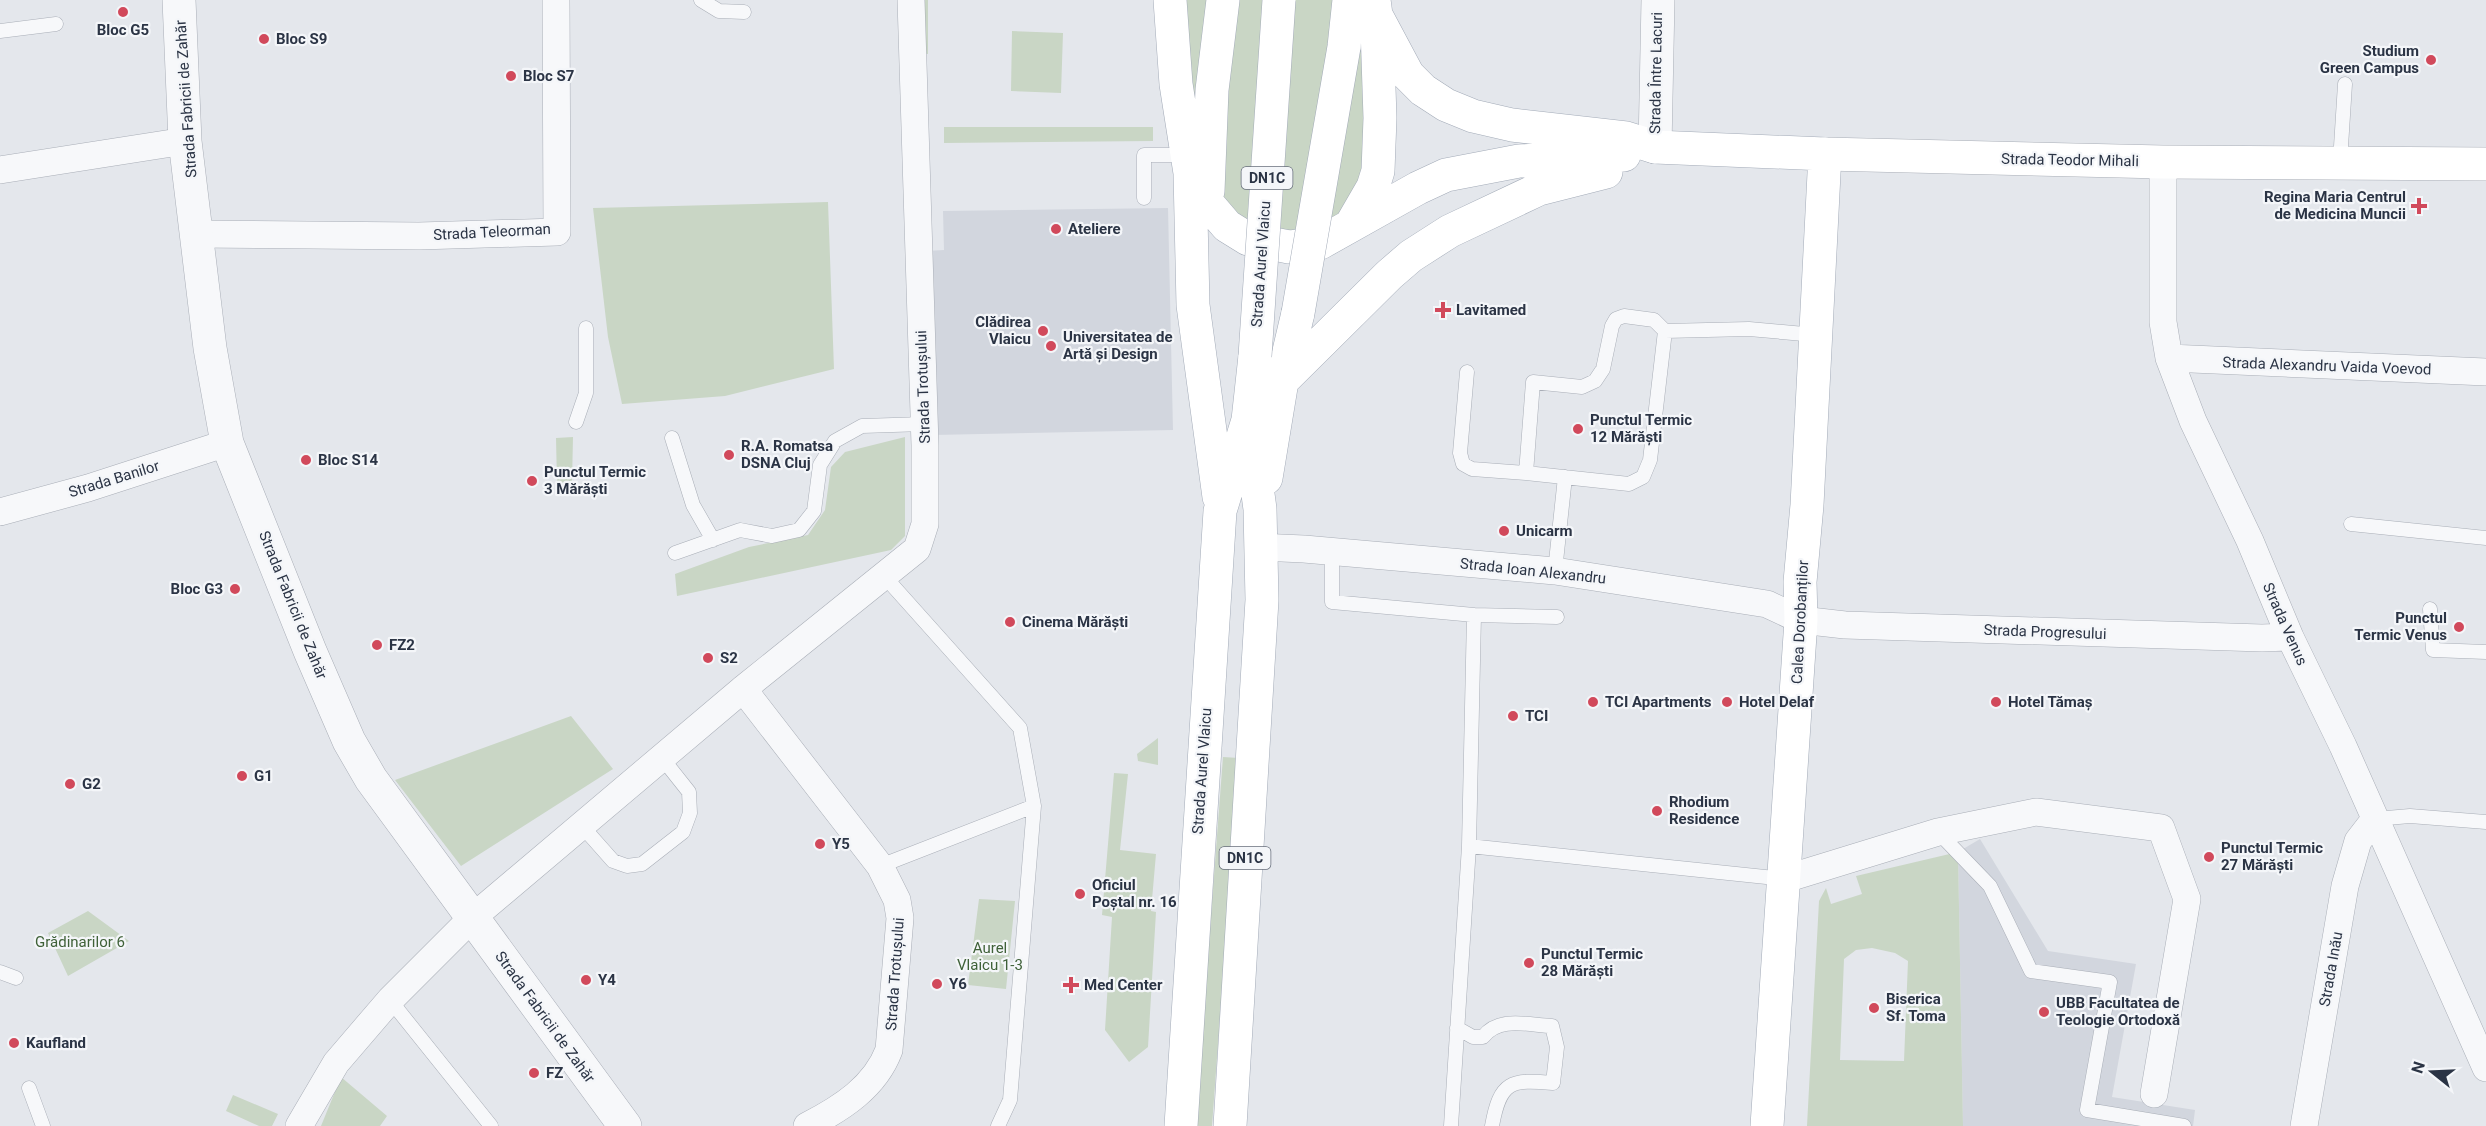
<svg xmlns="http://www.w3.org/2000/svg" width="2486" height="1126" font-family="Roboto,sans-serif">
  <rect width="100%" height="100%" fill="#e4e7ec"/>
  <path fill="#d2d6de" d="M 1168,208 L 1173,430 L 933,435 L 926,251 L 944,250 L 943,211 Z
    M 1980,839 L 2048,951 L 2136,964 L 2112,1097 L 2195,1110 L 2193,1126 L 1963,1126 L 1958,852 Z"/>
  <path fill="#c9d6c5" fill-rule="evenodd" d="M 918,0 L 928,0 L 928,54 L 917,53 Z
    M 1175,0 L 1369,0 L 1372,166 L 1344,225 L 1286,241 L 1215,203 Z
    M 1012,31 L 1063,33 L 1061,93 L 1011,91 Z
    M 944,127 L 1153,127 L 1153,141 L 944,143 Z
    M 828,202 L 834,369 L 725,396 L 622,404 L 608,337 L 593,208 Z
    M 573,437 L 572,482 L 557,483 L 556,438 Z
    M 905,437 L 905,536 L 891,550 L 677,596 L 675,574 L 749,547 L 808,535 L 825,510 L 831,467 L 845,452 Z
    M 571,716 L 613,769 L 461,866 L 395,780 Z
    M 1158,738 L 1158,765 L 1138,761 L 1137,754 Z
    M 1223,757 L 1239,758 L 1212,1126 L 1195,1126 Z
    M 1114,773 L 1128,774 L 1120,850 L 1156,854 L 1151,911 L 1156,912 L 1148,1047 L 1129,1062 L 1105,1030 L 1112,917 L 1102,915 Z
    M 1958,852 L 1963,1126 L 1807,1126 L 1819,901 L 1826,888 L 1831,904 L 1862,894 L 1856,876 ZM 1872,948 L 1895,953 L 1908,961 L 1904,1061 L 1840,1060 L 1844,959 L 1856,950 Z
    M 979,899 L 1015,901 L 1006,989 L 968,985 Z
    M 88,911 L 129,941 L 68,976 L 48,933 Z
    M 341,1077 L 387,1116 L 380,1126 L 321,1126 Z
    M 233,1095 L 278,1114 L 272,1126 L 259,1126 L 226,1111 Z"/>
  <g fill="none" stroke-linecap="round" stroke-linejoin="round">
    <defs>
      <path id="service" d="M 701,0 L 719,11 L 744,12
        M 0,31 L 56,24
        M 2340,162 L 2345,84
        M 1144,198 L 1144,155 L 1187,155
        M 1665,331 L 1650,460 L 1643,477 L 1629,484 L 1526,473 L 1533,382 L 1582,387 L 1595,381 L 1603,369 L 1612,326 L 1616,319 L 1624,316 L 1654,320 L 1665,331 L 1749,329 L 1815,335
        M 1467,372 L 1460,453 L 1463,464 L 1472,469 L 1526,473
        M 576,422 L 586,393 L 586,328
        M 672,438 L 693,505 L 713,540
        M 2351,524 L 2486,538
        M 1332,551 L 1332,602 L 1474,615
        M 675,553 L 740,530 L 772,536 L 799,530 L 814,511 L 820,465 L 835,441 L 862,426 L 924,424
        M 1555,571 L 1565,477
        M 885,577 L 1020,728 L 1034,806 L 1010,1100 L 998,1126
        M 2430,609 L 2433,650 L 2486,652
        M 2375,819 L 2410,816 L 2486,822
        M 582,826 L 613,861 L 627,866 L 642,864 L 683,832 L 690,813 L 689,792 L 662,758
        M 1938,832 L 1990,886 L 2031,971 L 2110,982 L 2087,1110 L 2184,1126
        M 1469,846 L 1474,615 L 1557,617
        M 880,866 L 1034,806
        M 0,972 L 16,978
        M 390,1000 L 491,1126
        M 1457,1028 L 1473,1037 L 1483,1037 C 1499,1016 1528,1025 1552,1026 L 1557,1047 L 1553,1083 C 1511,1079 1500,1081 1492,1126
        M 29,1088 L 43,1126
        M 1451,1126 L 1469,846 L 1785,879"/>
      <path id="minor" d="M 2163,162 L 2163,322 L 2169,358 L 2193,421 L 2250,541 L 2290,637 L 2343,746 L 2486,1068
        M 0,170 L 185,141
        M 197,234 L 419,236 L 557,232 L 556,0
        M 2169,358 L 2486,372
        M 0,512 L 88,488 L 227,443
        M 1261,547 L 1304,549 L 1555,571 L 1767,604 L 1801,620 L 1845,625 L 2262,638 L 2290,637
        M 743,689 L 880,866 L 897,900 L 900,918 L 889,1050 C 875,1087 842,1108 807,1126
        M 1785,879 L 1938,832 L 2036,812 L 2161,828 L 2187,899 L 2154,1094
        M 299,1126 L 336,1063 L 390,1000 L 472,918 L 743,689 L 917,549 L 925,524 L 925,445 L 911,0
        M 2304,1126 L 2345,886 L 2358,841 L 2375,819"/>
      <path id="tertiary" d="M 179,0 L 185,141 L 210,348 L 227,443 L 310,651 L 349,741 L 371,779 L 625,1126
        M 1655,147 L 1658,0"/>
      <path id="secondary" d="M 1825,154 L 2163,162 L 2486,164"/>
      <path id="primary" d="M 1170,0 L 1176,84 L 1190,173 L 1193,305 L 1219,497
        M 1374,0 L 1376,15 L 1408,75 L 1423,90 L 1446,105 L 1473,116 L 1512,125 L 1626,138 L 1655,147 L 1825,154 L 1807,505 L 1800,582 L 1801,620 L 1767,1126
        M 1344,47 L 1349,0
        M 1190,173 L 1209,205 L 1227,226 L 1248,239 L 1289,247 L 1320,243 L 1418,188 L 1446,175 L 1519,161 L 1624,155
        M 1208,191 L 1212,90 L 1223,0
        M 1351,225 L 1373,187 L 1378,171 L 1380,118 L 1377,28
        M 1282,381 L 1389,275 L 1411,256 L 1450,231 L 1539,189 L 1606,172
        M 1266,478 L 1282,381 L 1298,313
        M 1181,1126 L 1220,511 L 1248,420 L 1255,356
        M 1230,1126 L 1262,600 L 1260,509 L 1249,428"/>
    </defs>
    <use href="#service" stroke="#a9aeb7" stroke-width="15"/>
    <use href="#minor" stroke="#a9aeb7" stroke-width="28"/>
    <use href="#tertiary" stroke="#a9aeb7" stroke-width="34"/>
    <use href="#secondary" stroke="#a9aeb7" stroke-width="34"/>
    <use href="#primary" stroke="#a3abb8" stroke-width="34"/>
    <use href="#service" stroke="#f7f8fa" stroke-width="14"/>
    <use href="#minor" stroke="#f7f8fa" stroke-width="27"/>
    <use href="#tertiary" stroke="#f7f8fa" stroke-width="33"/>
    <use href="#secondary" stroke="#fff" stroke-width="33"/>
    <use href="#primary" stroke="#fff" stroke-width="33"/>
    <defs>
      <path id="primary-bridge" d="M 1298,313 L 1344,47
        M 1255,356 L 1279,0"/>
    </defs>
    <use href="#primary-bridge" stroke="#a3abb8" stroke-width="34" stroke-linecap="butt"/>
    <use href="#primary-bridge" stroke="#fff" stroke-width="33"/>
  </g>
  <g fill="#d1495b" stroke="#f4f6f9" stroke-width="2">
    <circle cx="123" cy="12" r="6"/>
    <circle cx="264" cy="39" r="6"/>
    <circle cx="2431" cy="60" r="6"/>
    <circle cx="511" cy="76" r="6"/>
    <path d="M2416 197h6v6h6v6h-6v6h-6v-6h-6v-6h6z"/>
    <circle cx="1056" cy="229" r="6"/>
    <path d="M1440 301h6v6h6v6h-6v6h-6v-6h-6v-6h6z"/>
    <circle cx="1043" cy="331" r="6"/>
    <circle cx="1051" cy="346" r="6"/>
    <circle cx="1578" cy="429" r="6"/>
    <circle cx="729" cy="455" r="6"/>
    <circle cx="306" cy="460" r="6"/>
    <circle cx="532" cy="481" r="6"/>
    <circle cx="1504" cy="531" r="6"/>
    <circle cx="235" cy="589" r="6"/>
    <circle cx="1010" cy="622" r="6"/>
    <circle cx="2459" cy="627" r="6"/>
    <circle cx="377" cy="645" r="6"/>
    <circle cx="708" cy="658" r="6"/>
    <circle cx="1593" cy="702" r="6"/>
    <circle cx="1727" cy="702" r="6"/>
    <circle cx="1996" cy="702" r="6"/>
    <circle cx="1513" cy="716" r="6"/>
    <circle cx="242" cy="776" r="6"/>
    <circle cx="70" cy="784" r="6"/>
    <circle cx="1657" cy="811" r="6"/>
    <circle cx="820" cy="844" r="6"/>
    <circle cx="2209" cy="857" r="6"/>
    <circle cx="1080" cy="894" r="6"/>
    <circle cx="1529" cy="963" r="6"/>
    <circle cx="586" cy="980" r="6"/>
    <circle cx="937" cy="984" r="6"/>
    <path d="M1068 976h6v6h6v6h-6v6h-6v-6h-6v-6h6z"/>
    <circle cx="1874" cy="1008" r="6"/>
    <circle cx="2044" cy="1012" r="6"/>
    <circle cx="14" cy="1043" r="6"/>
    <circle cx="534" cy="1073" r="6"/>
  </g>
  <g text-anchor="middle" stroke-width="4.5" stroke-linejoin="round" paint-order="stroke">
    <g fill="#f4f6f9" stroke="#676e7b" stroke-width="1.5">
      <rect x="1241.5" y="167" width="51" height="22" rx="4.5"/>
      <rect x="1219.5" y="847" width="51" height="22" rx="4.5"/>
    </g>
    <g font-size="14" font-weight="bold" fill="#2b3445">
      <text x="1267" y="183">DN1C</text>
      <text x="1245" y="863">DN1C</text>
    </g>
    <g font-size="15" font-weight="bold" fill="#2b3445" stroke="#f4f6f9" text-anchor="start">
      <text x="123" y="35" text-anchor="middle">Bloc G5</text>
      <text x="276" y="44">Bloc S9</text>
      <text x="2419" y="56" text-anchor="end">Studium<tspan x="2419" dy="17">Green Campus</tspan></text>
      <text x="523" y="81">Bloc S7</text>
      <text x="2406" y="202" text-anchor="end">Regina Maria Centrul<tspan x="2406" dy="17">de Medicina Muncii</tspan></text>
      <text x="1068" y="234">Ateliere</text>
      <text x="1456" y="315">Lavitamed</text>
      <text x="1031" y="327" text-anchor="end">Clădirea<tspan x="1031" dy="17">Vlaicu</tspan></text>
      <text x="1063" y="342">Universitatea de<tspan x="1063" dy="17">Artă și Design</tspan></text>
      <text x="1590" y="425">Punctul Termic<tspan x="1590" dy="17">12 Mărăști</tspan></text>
      <text x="741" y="451">R.A. Romatsa<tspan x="741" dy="17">DSNA Cluj</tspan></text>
      <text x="318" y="465">Bloc S14</text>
      <text x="544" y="477">Punctul Termic<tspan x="544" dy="17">3 Mărăști</tspan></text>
      <text x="1516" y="536">Unicarm</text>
      <text x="223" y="594" text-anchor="end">Bloc G3</text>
      <text x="2447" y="623" text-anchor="end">Punctul<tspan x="2447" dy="17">Termic Venus</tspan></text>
      <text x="1022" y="627">Cinema Mărăști</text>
      <text x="389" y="650">FZ2</text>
      <text x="720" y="663">S2</text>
      <text x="1605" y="707">TCI Apartments</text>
      <text x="1739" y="707">Hotel Delaf</text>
      <text x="2008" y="707">Hotel Tămaș</text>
      <text x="1525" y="721">TCI</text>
      <text x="254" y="781">G1</text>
      <text x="82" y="789">G2</text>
      <text x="1669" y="807">Rhodium<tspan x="1669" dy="17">Residence</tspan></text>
      <text x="832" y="849">Y5</text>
      <text x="2221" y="853">Punctul Termic<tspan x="2221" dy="17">27 Mărăști</tspan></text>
      <text x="1092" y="890">Oficiul<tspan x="1092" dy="17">Poștal nr. 16</tspan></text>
      <text x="1541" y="959">Punctul Termic<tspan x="1541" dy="17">28 Mărăști</tspan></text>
      <text x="598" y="985">Y4</text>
      <text x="949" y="989">Y6</text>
      <text x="1084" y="990">Med Center</text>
      <text x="1886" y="1004">Biserica<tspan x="1886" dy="17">Sf. Toma</tspan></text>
      <text x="2056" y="1008">UBB Facultatea de<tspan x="2056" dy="17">Teologie Ortodoxă</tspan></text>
      <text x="26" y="1048">Kaufland</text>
      <text x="546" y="1078">FZ</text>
    </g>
    <g font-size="15" fill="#2b3445" stroke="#f4f6f9">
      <text transform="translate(1656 73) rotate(-89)" y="5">Strada Între Lacuri</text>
      <text transform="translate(186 99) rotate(-94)" y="5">Strada Fabricii de Zahăr</text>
      <text transform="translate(2070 160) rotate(1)" y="5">Strada Teodor Mihali</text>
      <text transform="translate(492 232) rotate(-3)" y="5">Strada Teleorman</text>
      <text transform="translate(1261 264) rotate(-86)" y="5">Strada Aurel Vlaicu</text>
      <text transform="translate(2327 366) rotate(2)" y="5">Strada Alexandru Vaida Voevod</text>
      <text transform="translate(923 387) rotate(-92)" y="5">Strada Trotușului</text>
      <text transform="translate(114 479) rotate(-17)" y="5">Strada Banilor</text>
      <text transform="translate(1533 571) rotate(6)" y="5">Strada Ioan Alexandru</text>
      <text transform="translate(293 605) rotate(68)" y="5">Strada Fabricii de Zahăr</text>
      <text transform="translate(1800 622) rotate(-87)" y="5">Calea Dorobanților</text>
      <text transform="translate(2285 624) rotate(66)" y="5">Strada Venus</text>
      <text transform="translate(2045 632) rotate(2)" y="5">Strada Progresului</text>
      <text transform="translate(1202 771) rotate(-86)" y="5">Strada Aurel Vlaicu</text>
      <text transform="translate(2331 969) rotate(-80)" y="5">Strada Inău</text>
      <text transform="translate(895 974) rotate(-86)" y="5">Strada Trotușului</text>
      <text transform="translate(545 1017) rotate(54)" y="5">Strada Fabricii de Zahăr</text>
    </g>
    <g font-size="15" fill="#3f6138" stroke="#f4f6f9">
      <text x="80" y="947">Grădinarilor 6</text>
      <text x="990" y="953">Aurel<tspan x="990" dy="17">Vlaicu 1-3</tspan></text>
    </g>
  </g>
  <g transform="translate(2432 1072) rotate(288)" stroke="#f4f6f9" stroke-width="4.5" paint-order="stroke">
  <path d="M0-4.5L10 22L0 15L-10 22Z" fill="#2b3445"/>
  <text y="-9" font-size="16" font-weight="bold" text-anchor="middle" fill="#2b3445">N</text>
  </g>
</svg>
